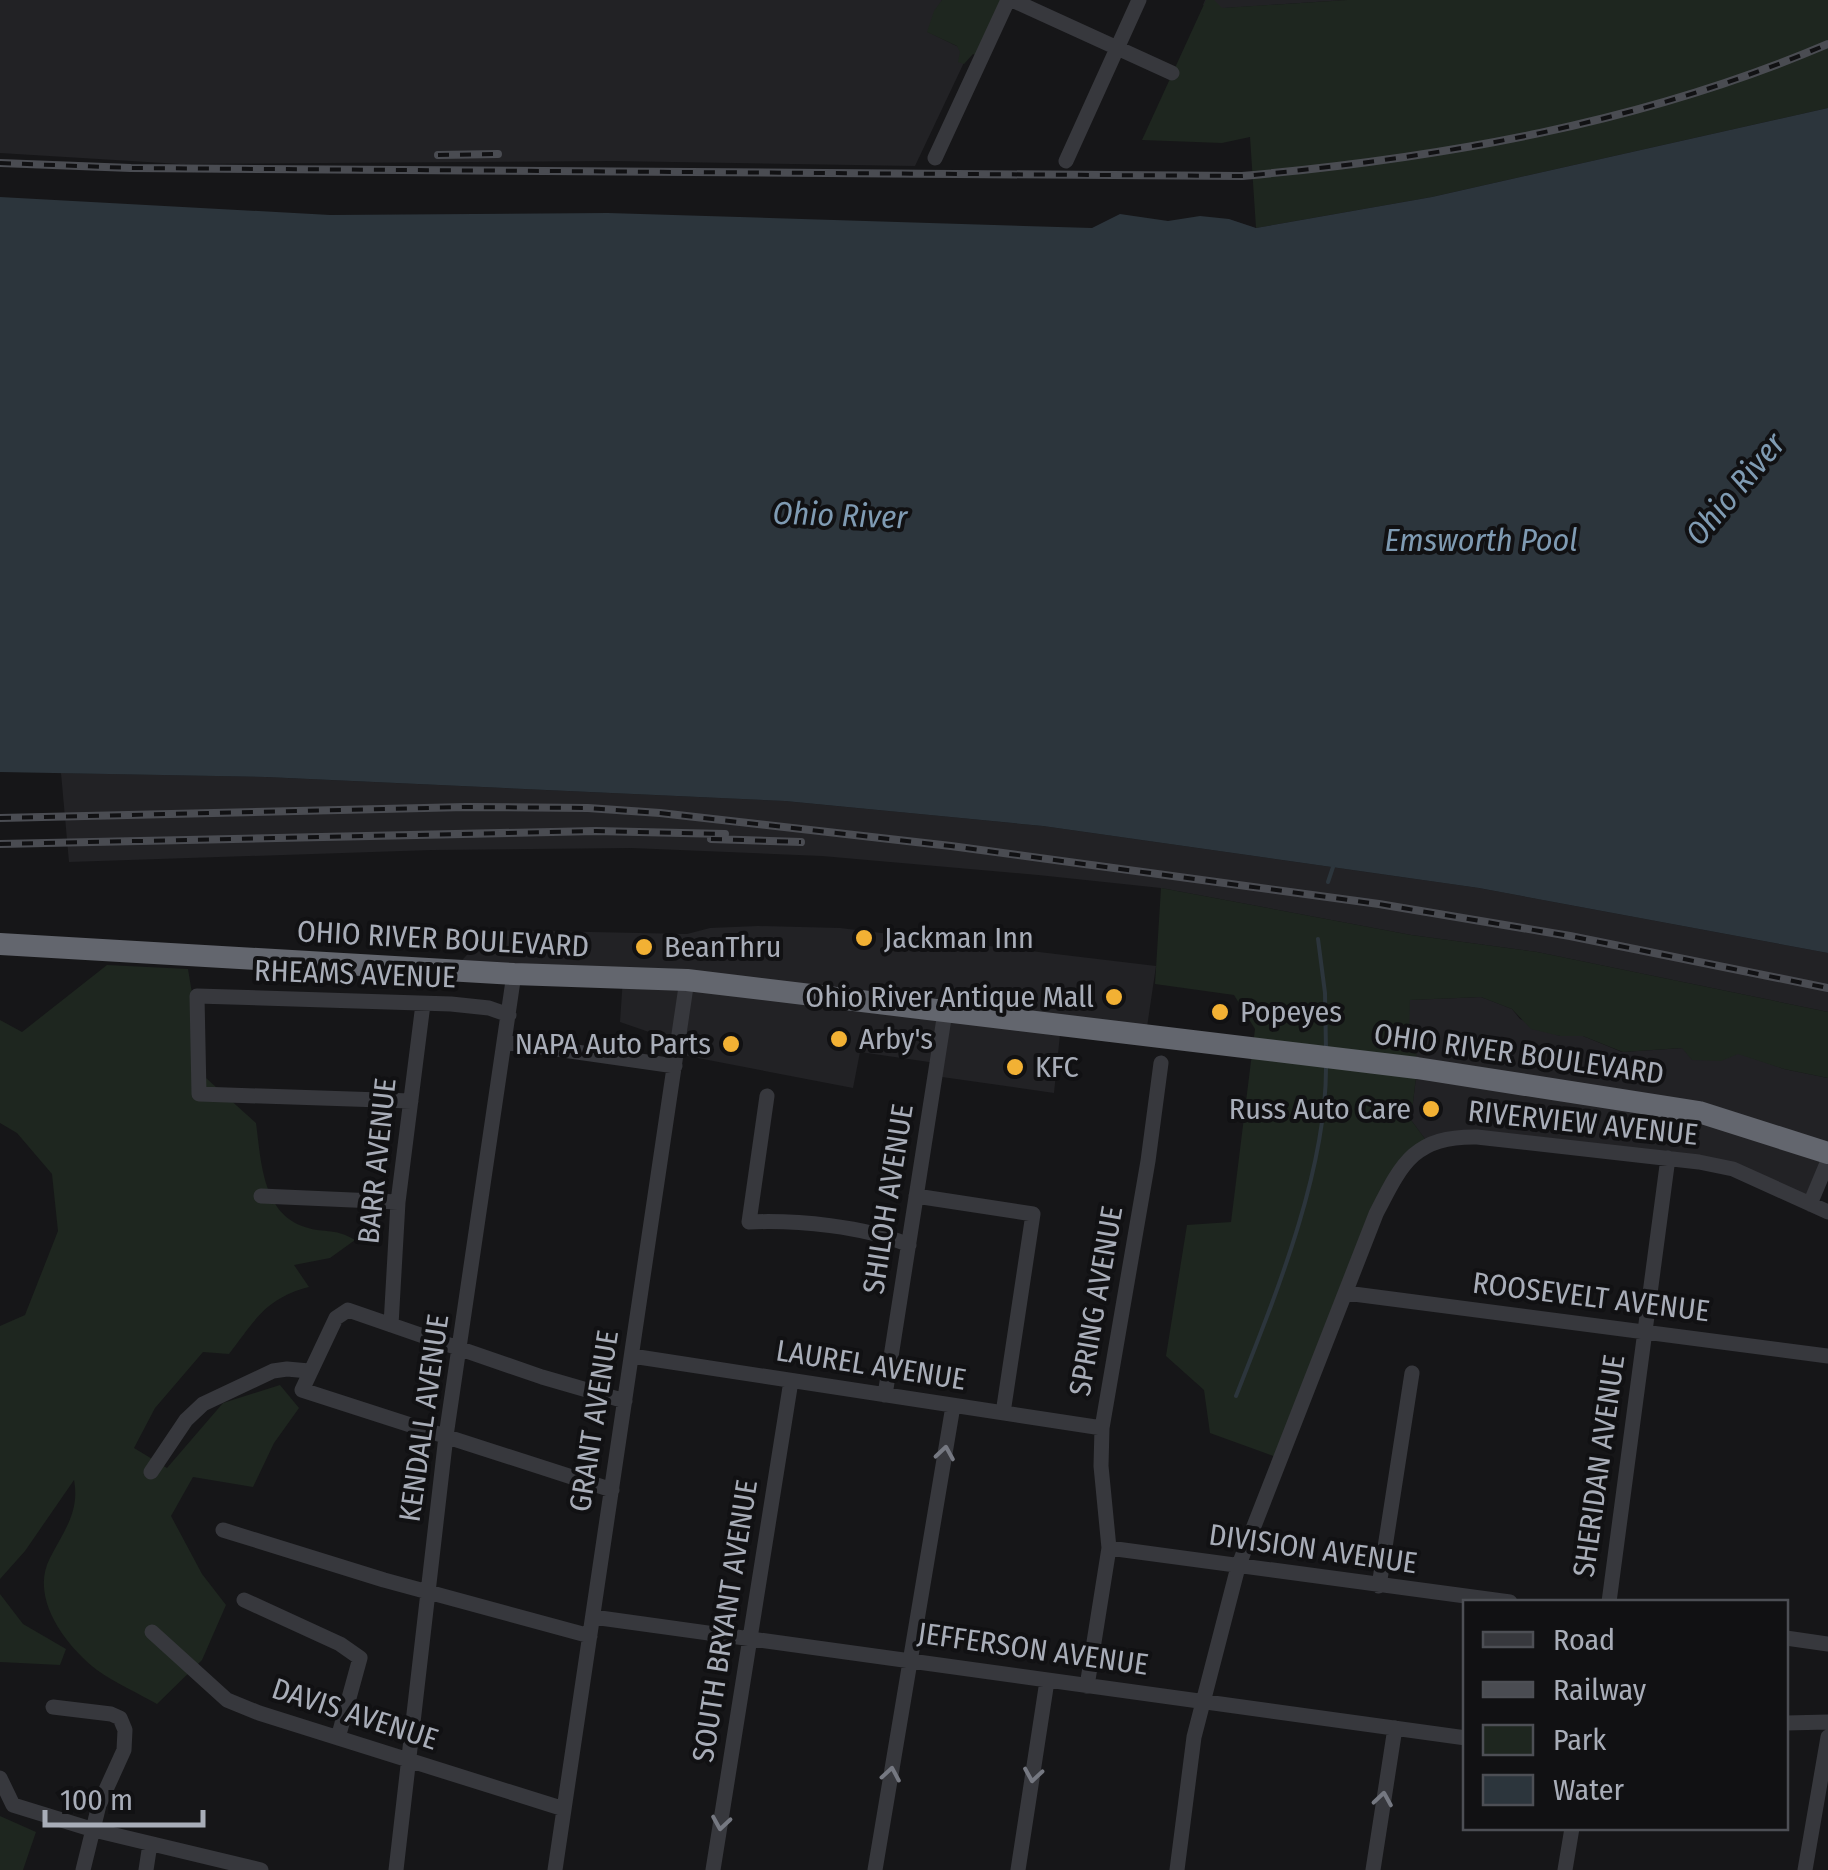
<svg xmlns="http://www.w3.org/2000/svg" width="1828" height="1870" font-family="'Fira Sans Condensed',sans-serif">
  <rect width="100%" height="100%" fill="#161618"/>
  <path fill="#222225" d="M 0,0 L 942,0 L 928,32 L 969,52 L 915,166 L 613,161 L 180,164 L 0,153 Z
    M 1205,0 L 1347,0 L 1210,9 L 1203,5 Z
    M 61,773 L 266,777 L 785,801 L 1043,826 L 1479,888 L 1828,953 L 1828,1012 L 1537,952 L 1411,935 L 1161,888 L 1038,875 L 822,856 L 631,848 L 432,850 L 69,862 Z
    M 758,926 L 840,928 L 1156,966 L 1146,1034 L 1061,1025 L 1054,1093 L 935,1076 L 936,1063 L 860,1052 L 853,1088 L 677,1054 L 678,1042 L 620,1022 L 623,978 L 452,971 L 490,930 L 687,934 L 710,928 Z
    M 1481,997 L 1512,1009 L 1520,1019 L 1560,1036 L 1583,1036 L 1622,1052 L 1683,1048 L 1738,1053 L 1784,1069 L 1828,1078 L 1828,1161 L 1810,1204 L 1733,1169 L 1477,1137 L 1428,1143 L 1411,1120 L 1417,1068 L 1409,1033 L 1409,1000 Z"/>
  <path fill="#1e261f" d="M 942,0 L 1001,0 L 976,55 L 973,54 L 964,64 L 958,62 L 960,52 L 957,46 L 927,32 L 934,11 Z
    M 1206,0 L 1214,0 L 1222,8 L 1347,0 L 1828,0 L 1828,108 L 1432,197 L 1256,228 L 1250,137 L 1222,143 L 1142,140 Z
    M 1161,888 L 1411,935 L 1537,952 L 1828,1012 L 1828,1078 L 1784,1069 L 1738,1054 L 1721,1061 L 1692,1060 L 1682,1048 L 1623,1052 L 1583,1036 L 1560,1036 L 1531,1029 L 1512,1009 L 1481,997 L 1410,1000 L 1409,1033 L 1416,1050 L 1417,1068 L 1411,1120 L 1428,1143 L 1399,1169 L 1282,1459 L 1210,1433 L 1204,1390 L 1166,1356 L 1187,1225 L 1231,1222 L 1255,1029 L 1234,995 L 1155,984 Z
    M 107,965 L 188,969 L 206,1078 L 256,1123 C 261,1159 262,1211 302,1226 C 322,1234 334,1227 355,1240 L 330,1258 L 294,1265 L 309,1287 C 266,1298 255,1320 229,1354 L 203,1352 L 155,1408 L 134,1448 L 167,1468 L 223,1403 L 280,1385 L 299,1408 L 274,1443 L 253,1487 L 193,1477 L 171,1516 L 202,1574 L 226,1605 L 202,1660 L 157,1704 C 138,1693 115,1683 97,1670 C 66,1646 29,1598 50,1558 C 64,1531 80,1511 74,1480 L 25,1551 L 0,1579 L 0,1326 L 25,1315 L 58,1231 L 52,1174 L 17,1133 L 0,1123 L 0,1020 L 22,1032 Z
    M 0,1594 L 23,1624 L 66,1649 L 60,1665 L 0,1662 Z
    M 0,1816 L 36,1832 L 23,1870 L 0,1870 Z"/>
  <path fill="#2c353c" d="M 1828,108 L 1828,953 L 1479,888 L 1043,826 L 785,801 L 266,777 L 0,772 L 0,197 L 330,215 L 608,213 L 1092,228 L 1120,214 L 1168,221 L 1200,216 L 1229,219 L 1256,228 L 1432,197 Z"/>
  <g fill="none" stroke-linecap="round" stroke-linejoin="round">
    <path stroke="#2c353c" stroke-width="4" d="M 1328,882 L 1333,867
      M 1318,939 L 1325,993 L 1326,1050
      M 1236,1396 C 1275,1297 1327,1171 1326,1065"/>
    <path stroke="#37383d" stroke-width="15" d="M 1012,0 L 1172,73
      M 935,158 L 1008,0
      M 1066,161 L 1139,0
      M 506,1042 L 675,1066
      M 411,1101 L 199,1094 L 197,996 L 451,1004 L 489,1008 L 509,1015
      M 261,1196 L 398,1202
      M 916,1196 L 1033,1214 L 1003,1413
      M 1810,1204 L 1828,1161
      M 749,1222 C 797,1220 864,1226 909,1245
      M 749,1222 L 767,1096
      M 1346,1293 L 1828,1356
      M 391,1325 L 398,1202 L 423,1004
      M 632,1356 L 1102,1428
      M 885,1395 L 945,1012
      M 151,1472 L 186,1420 L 203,1404 L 273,1371 L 287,1369 L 309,1371
      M 612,1490 L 302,1390 L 336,1318 L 348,1310 L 542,1377 L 625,1401
      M 223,1530 L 384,1580 L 590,1636
      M 1109,1548 L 1510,1602
      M 1379,1586 L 1412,1373
      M 244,1600 L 340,1644 L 360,1658 L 338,1738
      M 1609,1602 L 1668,1158
      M 593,1617 L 1466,1738
      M 152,1632 L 227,1700 L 259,1713 L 564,1809
      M 1786,1638 L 1828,1644
      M 1087,1686 L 1109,1548 L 1101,1466 L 1102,1428 L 1148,1161 L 1161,1063
      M 53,1707 L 111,1714 L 120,1718 L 125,1730 L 124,1750 L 99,1805 L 83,1870
      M 1786,1723 L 1828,1722
      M 0,1778 L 13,1805 L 94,1830 L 261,1870
      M 146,1870 L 150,1844
      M 396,1870 L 446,1436 L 514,974
      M 555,1870 L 687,980
      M 713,1870 L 791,1381
      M 875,1870 L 953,1406
      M 1018,1870 L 1047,1681
      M 1177,1870 L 1194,1737 L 1238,1567 L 1376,1214 C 1402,1163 1414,1136 1477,1137 L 1699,1162 L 1733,1169 L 1828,1212
      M 1373,1870 L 1395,1728
      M 1565,1870 L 1572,1828
      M 1805,1870 L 1828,1737"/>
    <path stroke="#63666e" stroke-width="22" d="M 0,944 L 514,974 L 687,980 L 1417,1068 L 1699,1112 L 1828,1153"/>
    <defs>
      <path id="rail" d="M 438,155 L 498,154
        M 0,163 L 131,168 L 1242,176 C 1441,158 1643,123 1828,44
        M 0,818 L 466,807 L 588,808 L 660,813 L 951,846 L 1379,904 L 1570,936 L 1828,988
        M 711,839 L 801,842
        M 0,844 L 596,831 L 725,834"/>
    </defs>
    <use href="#rail" stroke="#4a4c52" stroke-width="8"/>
    <use href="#rail" stroke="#111113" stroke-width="4" stroke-dasharray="11" stroke-linecap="butt"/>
  </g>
  <defs><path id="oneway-chevron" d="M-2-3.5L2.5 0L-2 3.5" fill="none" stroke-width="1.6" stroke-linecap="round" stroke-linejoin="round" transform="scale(2.5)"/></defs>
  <g stroke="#757881">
    <use href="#oneway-chevron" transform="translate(945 1453) rotate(-81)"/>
    <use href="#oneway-chevron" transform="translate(891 1774) rotate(-80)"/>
    <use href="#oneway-chevron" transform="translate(1033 1775) rotate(99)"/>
    <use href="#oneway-chevron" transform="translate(1383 1799) rotate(-81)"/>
    <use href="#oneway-chevron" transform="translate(721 1823) rotate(99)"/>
  </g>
  <g fill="#f2b134" stroke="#111113" stroke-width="4">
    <circle cx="864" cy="938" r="10"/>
    <circle cx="644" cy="947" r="10"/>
    <circle cx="1114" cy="997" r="10"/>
    <circle cx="1220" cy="1012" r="10"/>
    <circle cx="839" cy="1039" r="10"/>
    <circle cx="731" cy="1044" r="10"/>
    <circle cx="1015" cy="1067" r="10"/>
    <circle cx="1431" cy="1109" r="10"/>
  </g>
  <g text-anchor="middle" stroke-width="8" stroke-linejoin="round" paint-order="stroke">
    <g font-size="30" fill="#a8adb8" stroke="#111113" text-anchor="start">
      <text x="884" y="948">Jackman Inn</text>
      <text x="664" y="957">BeanThru</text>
      <text x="1094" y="1007" text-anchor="end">Ohio River Antique Mall</text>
      <text x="1240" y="1022">Popeyes</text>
      <text x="859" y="1049">Arby's</text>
      <text x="711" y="1054" text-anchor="end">NAPA Auto Parts</text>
      <text x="1035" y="1077">KFC</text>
      <text x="1411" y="1119" text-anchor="end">Russ Auto Care</text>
    </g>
    <g font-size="30" fill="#a8adb8" stroke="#111113">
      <text transform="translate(443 939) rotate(3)" y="10">OHIO RIVER BOULEVARD</text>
      <text transform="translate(355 974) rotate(2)" y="10">RHEAMS AVENUE</text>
      <text transform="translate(1519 1054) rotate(8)" y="10">OHIO RIVER BOULEVARD</text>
      <text transform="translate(1583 1123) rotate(6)" y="10">RIVERVIEW AVENUE</text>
      <text transform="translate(377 1161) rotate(-84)" y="10">BARR AVENUE</text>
      <text transform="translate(888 1199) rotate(-81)" y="10">SHILOH AVENUE</text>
      <text transform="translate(1591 1297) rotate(7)" y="10">ROOSEVELT AVENUE</text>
      <text transform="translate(1096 1301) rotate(-80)" y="10">SPRING AVENUE</text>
      <text transform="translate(871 1365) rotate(9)" y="10">LAUREL AVENUE</text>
      <text transform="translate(424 1418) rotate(-82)" y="10">KENDALL AVENUE</text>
      <text transform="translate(594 1421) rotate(-81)" y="10">GRANT AVENUE</text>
      <text transform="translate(1599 1466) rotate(-82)" y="10">SHERIDAN AVENUE</text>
      <text transform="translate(1313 1549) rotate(8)" y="10">DIVISION AVENUE</text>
      <text transform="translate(725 1621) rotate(-81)" y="10">SOUTH BRYANT AVENUE</text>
      <text transform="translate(1033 1649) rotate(8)" y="10">JEFFERSON AVENUE</text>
      <text transform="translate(355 1714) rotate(18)" y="10">DAVIS AVENUE</text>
    </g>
    <g font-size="32" font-style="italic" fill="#7f9bb3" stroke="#111113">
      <text transform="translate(1735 489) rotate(-50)" y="11">Ohio River</text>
      <text transform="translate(840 515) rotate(2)" y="11">Ohio River</text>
      <text x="1481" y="551">Emsworth Pool</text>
    </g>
  </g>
  <rect x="1463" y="1600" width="325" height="230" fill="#111113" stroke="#4d4f55" stroke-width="2.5"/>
  <rect x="1483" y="1632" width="50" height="15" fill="#37383d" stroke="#4d4f55" stroke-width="2.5"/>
  <text x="1553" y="1650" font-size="30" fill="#a8adb8">Road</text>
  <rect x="1483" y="1682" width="50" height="15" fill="#4a4c52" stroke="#4d4f55" stroke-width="2.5"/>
  <text x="1553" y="1700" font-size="30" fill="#a8adb8">Railway</text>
  <rect x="1483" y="1725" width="50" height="30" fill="#1e261f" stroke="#4d4f55" stroke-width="2.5"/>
  <text x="1553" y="1750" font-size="30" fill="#a8adb8">Park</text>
  <rect x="1483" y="1775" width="50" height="30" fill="#2c353c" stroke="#4d4f55" stroke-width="2.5"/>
  <text x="1553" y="1800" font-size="30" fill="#a8adb8">Water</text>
  <path d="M45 1810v15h158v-15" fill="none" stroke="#a8adb8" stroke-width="5"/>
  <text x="60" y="1810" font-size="30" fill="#a8adb8" stroke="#111113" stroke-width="8" paint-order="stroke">100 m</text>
</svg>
